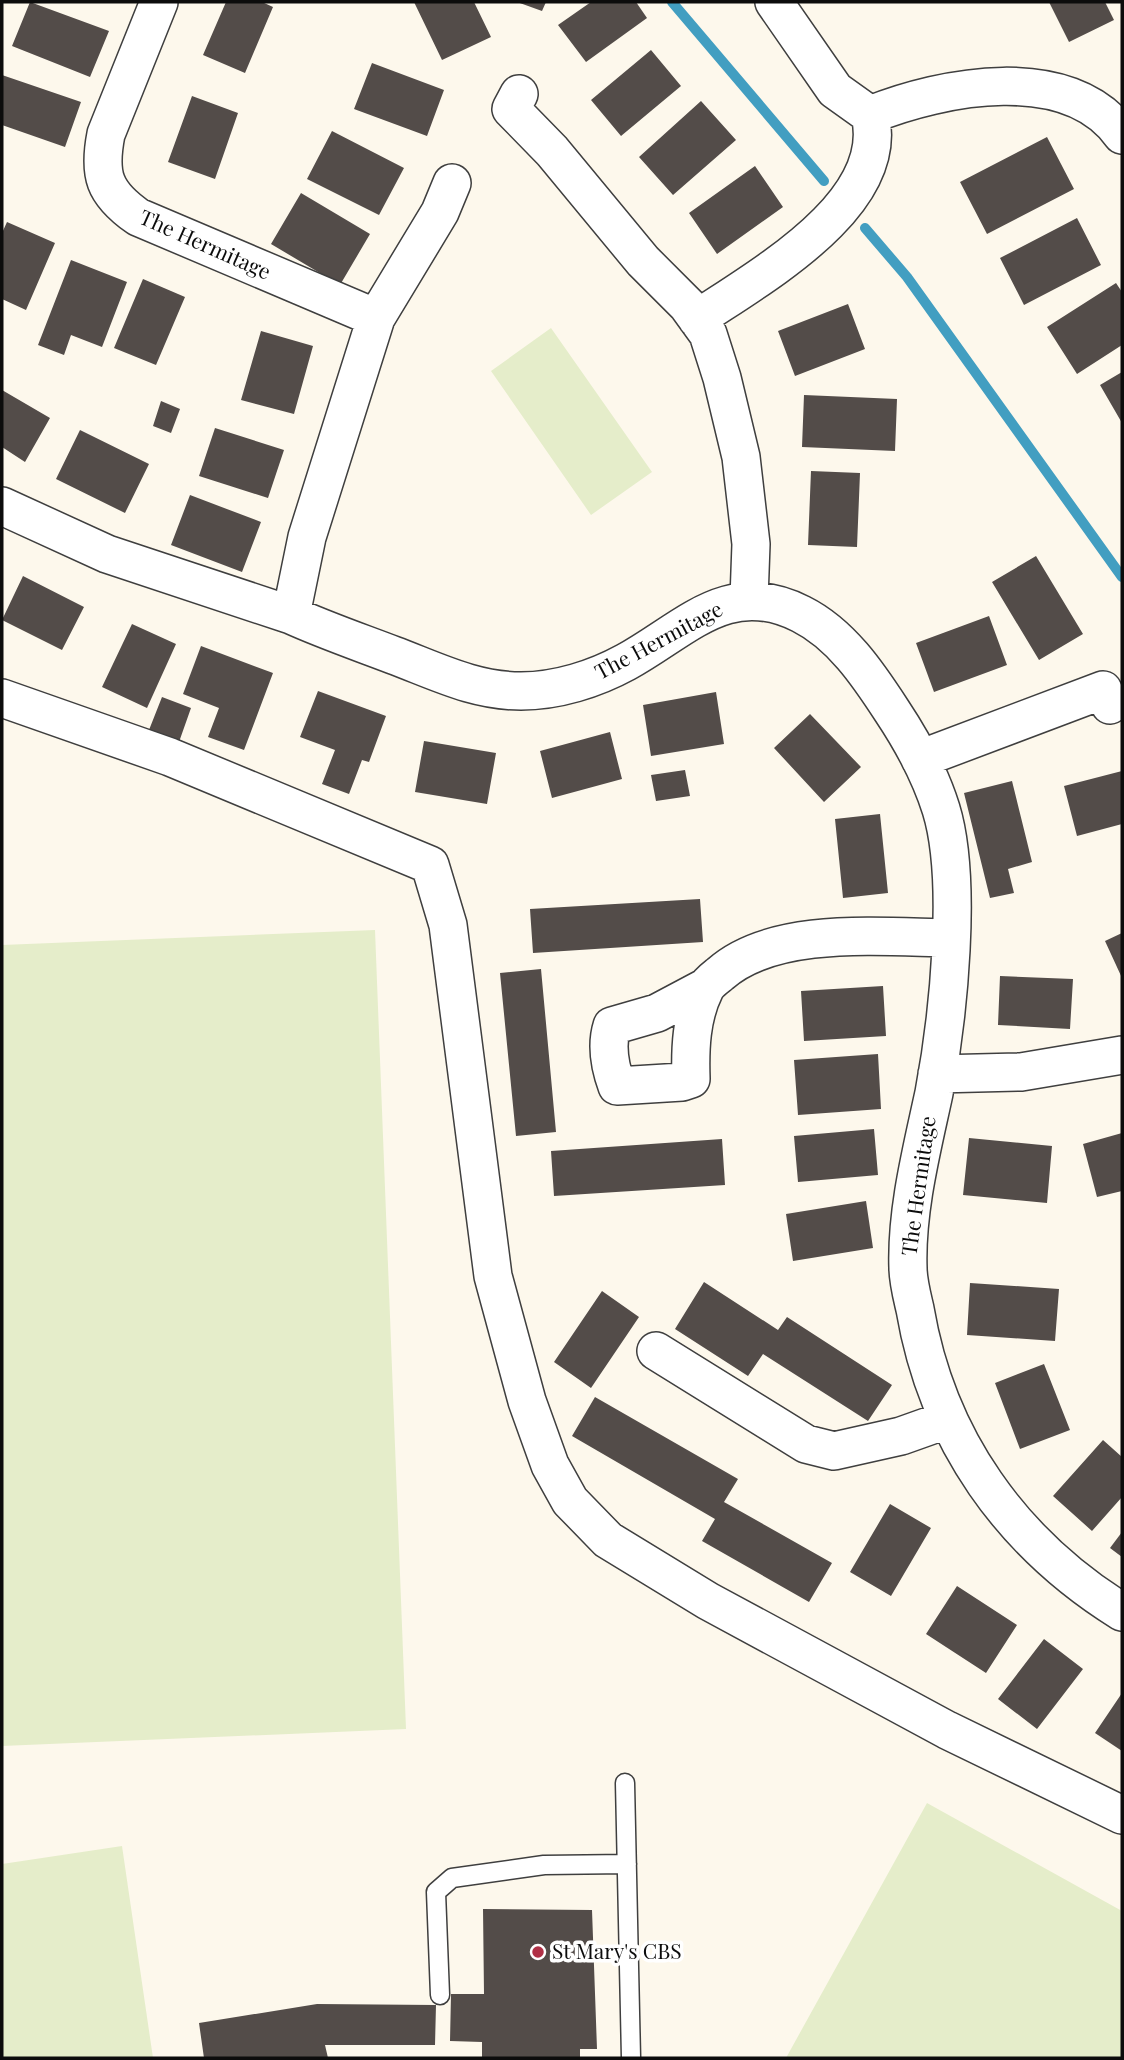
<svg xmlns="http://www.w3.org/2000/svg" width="1124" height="2060" font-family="'Playfair Display',serif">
  <rect width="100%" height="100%" fill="#fdf8ec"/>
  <path fill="#e5edca" d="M 551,328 L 652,472 L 591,515 L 491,371 Z
    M 375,930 L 406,1729 L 2,1746 L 2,945 Z
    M 927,1803 L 1122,1911 L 1122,2058 L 786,2058 Z
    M 122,1846 L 153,2058 L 2,2058 L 2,1864 Z"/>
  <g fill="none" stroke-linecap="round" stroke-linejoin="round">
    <path stroke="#429ec1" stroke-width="10" d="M 672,2 L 824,181
      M 865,228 L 907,277 L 1122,577"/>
  </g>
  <path fill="#534c49" d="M 30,2 L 109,31 L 90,77 L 12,46 Z
    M 226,2 L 262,2 L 273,7 L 245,73 L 203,55 Z
    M 414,2 L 474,2 L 491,37 L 442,60 Z
    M 517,2 L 546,2 L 542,11 Z
    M 591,2 L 636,2 L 647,18 L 586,62 L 558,25 Z
    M 1049,2 L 1105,2 L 1114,20 L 1069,42 Z
    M 651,50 L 681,86 L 621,136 L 591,100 Z
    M 372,63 L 444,90 L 427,136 L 354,109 Z
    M 2,75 L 81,102 L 65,147 L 2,125 Z
    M 192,96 L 238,113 L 215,179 L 168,162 Z
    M 701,101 L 736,140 L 673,195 L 639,157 Z
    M 332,131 L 404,168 L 379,215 L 307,179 Z
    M 1047,137 L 1074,189 L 987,234 L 960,182 Z
    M 755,166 L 783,207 L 717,254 L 689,213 Z
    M 301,193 L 370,234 L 340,285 L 271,244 Z
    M 1077,218 L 1101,265 L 1024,305 L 1000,258 Z
    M 7,222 L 55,243 L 26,310 L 2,299 L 2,233 Z
    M 71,260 L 127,282 L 102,347 L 71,335 L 64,355 L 38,345 Z
    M 143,279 L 185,297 L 156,365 L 114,348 Z
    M 1116,283 L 1122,292 L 1122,345 L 1077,374 L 1047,327 Z
    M 848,304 L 865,349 L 795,376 L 778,331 Z
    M 261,331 L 313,346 L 294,414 L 241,400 Z
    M 1122,372 L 1122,423 L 1100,385 Z
    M 2,390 L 50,418 L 25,462 L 2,447 Z
    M 804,395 L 897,399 L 895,451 L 802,447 Z
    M 161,401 L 180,409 L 171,433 L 153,426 Z
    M 215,428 L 284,450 L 268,498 L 199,476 Z
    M 80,430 L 149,464 L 125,513 L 56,479 Z
    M 811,471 L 860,473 L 857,547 L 808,545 Z
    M 190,495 L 261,522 L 242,572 L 171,545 Z
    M 1036,556 L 1083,634 L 1039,660 L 992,582 Z
    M 23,576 L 84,607 L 62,650 L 2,620 Z
    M 989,616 L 1007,665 L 934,692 L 916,643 Z
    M 132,624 L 176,644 L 147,708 L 102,687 Z
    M 201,646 L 273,673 L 244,750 L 208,737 L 219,708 L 183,694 Z
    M 318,691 L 386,716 L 369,762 L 362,760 L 349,794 L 322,784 L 335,750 L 300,737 Z
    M 716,692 L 724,744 L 651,756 L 643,705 Z
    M 162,697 L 191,708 L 179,742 L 149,730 Z
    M 810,714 L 861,767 L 824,802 L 774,748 Z
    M 610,732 L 622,779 L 552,798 L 540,751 Z
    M 424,741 L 496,753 L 487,804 L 415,792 Z
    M 685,770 L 690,796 L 656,801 L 651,775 Z
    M 1122,771 L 1122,824 L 1077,836 L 1064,786 Z
    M 1012,781 L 1032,862 L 1008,869 L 1014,893 L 990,898 L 964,793 Z
    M 880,814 L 888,893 L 843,898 L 835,819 Z
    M 700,899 L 703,942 L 533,953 L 530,909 Z
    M 1122,933 L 1122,978 L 1105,941 Z
    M 541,969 L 556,1132 L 516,1136 L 500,973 Z
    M 1000,976 L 1073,979 L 1070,1029 L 998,1025 Z
    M 883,986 L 886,1036 L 804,1041 L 801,991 Z
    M 878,1054 L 881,1109 L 798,1115 L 794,1060 Z
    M 874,1129 L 878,1175 L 798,1182 L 794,1136 Z
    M 1122,1133 L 1122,1191 L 1097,1197 L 1083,1144 Z
    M 969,1138 L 1052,1146 L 1047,1203 L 963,1195 Z
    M 722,1139 L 725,1185 L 554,1196 L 551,1151 Z
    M 866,1201 L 873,1248 L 793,1261 L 786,1214 Z
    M 704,1282 L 778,1330 L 787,1317 L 892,1385 L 868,1421 L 763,1354 L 748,1376 L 675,1329 Z
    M 970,1283 L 1059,1289 L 1055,1341 L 967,1335 Z
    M 602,1291 L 639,1317 L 591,1388 L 554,1362 Z
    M 1044,1364 L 1070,1430 L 1020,1449 L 995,1383 Z
    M 595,1397 L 738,1479 L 724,1502 L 832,1563 L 809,1602 L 702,1541 L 715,1519 L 572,1436 Z
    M 1103,1440 L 1122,1457 L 1122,1497 L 1092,1531 L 1053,1496 Z
    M 890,1504 L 931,1528 L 891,1596 L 850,1572 Z
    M 1122,1532 L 1122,1557 L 1110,1548 Z
    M 957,1586 L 1017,1625 L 986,1673 L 926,1634 Z
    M 1044,1639 L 1083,1669 L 1037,1729 L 998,1699 Z
    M 1122,1693 L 1122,1751 L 1095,1733 Z
    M 483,1909 L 592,1910 L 597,2049 L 580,2049 L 580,2058 L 482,2058 L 482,2042 L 450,2041 L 451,1994 L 484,1994 Z
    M 317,2004 L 436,2005 L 435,2045 L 325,2045 L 328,2058 L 204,2058 L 199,2023 Z"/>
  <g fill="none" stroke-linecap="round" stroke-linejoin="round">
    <defs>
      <path id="service" d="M 625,1783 L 631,2058
        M 440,1995 L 436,1892 L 452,1878 L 544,1865 L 627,1864"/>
      <path id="minor" d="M 159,2 L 106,134 C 98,175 104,193 138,217 L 376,318 L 307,537 L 291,615 C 324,630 359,642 393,655 C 436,671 474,691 521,691 C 557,691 595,679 626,662 C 686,629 728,577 801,614 C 841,634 868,674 892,711 C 912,741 930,774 941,809 C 963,880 948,1019 934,1093 C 922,1149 906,1210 908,1268 C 908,1281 912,1296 915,1309 C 937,1439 1011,1543 1122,1612
        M 519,94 L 511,109 L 552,151 L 643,261 L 687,305 L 708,334 L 722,378 L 741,457 L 751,544 L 749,599
        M 870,115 C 942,86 1069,61 1122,135
        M 376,318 L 440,212 L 452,183
        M 697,319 C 759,277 892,204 870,115 L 835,90 L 774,2
        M 2,506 L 107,554 L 291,615
        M 2,698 L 170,757 L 430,865 L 448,925 L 493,1276 L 527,1401 L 550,1465 L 570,1501 L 608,1540 L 708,1601 L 947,1730 L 1122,1815
        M 920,759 L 1103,690 L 1110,705
        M 706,987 L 657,1013 L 612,1026 C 606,1045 610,1067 617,1086 L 682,1082 L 691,1079 C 690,1049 691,1017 705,989 C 708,983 715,978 720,974 C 774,926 881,937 950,938
        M 937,1074 L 1021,1072 L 1122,1055
        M 656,1351 L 806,1444 L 834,1451 L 901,1436 L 946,1420"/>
    </defs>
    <use href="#service" stroke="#3f3f3f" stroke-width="21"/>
    <use href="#minor" stroke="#3f3f3f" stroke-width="40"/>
    <use href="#service" stroke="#fff" stroke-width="18"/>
    <use href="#minor" stroke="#fff" stroke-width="37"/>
  </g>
  <circle fill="#b03046" stroke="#fff" stroke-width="2.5" cx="538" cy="1952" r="7"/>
  <g text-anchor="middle" stroke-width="7" stroke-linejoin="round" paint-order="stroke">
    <g font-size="21" fill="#0c0c0c" stroke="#fff">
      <text transform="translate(205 245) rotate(24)" y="7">The Hermitage</text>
      <text transform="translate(659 641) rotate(-28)" y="7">The Hermitage</text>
      <text transform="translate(919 1186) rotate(-82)" y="7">The Hermitage</text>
    </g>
    <g font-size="21" fill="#0c0c0c" stroke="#fff" text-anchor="start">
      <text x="552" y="1959">St Mary's CBS</text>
    </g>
  </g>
  <rect width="1124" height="2060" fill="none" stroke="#0c0c0c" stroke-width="7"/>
</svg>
